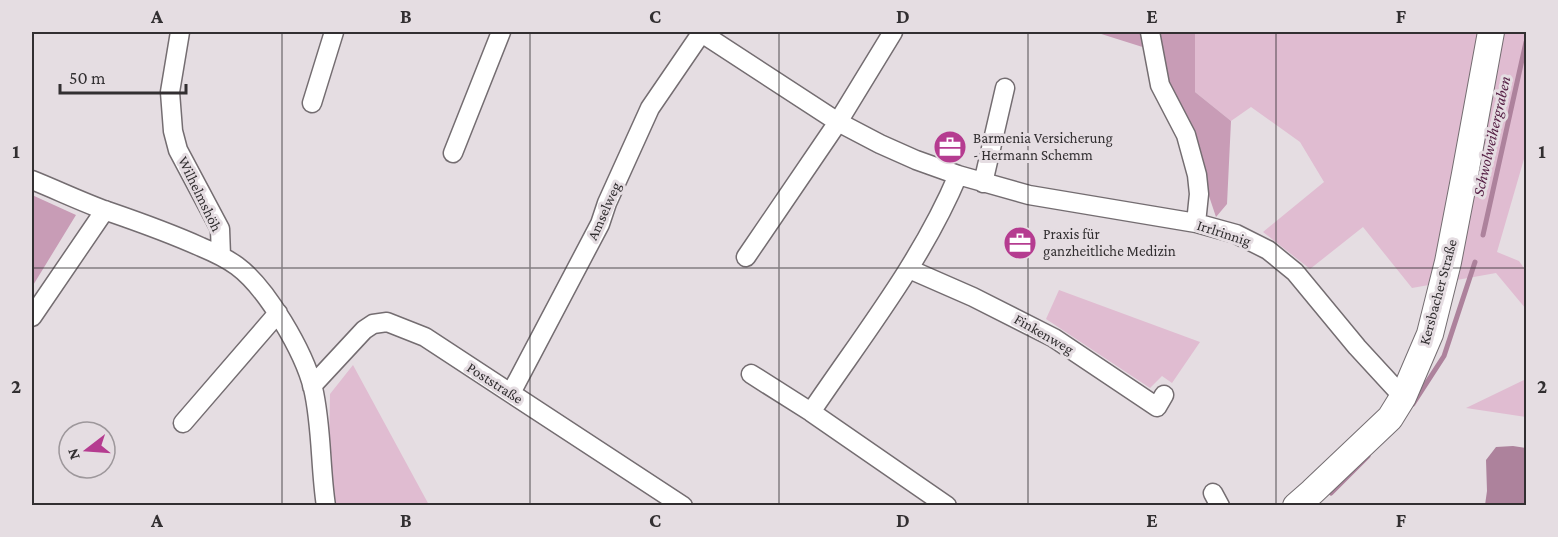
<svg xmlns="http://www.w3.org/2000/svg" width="1558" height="537" font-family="'Crimson Pro',serif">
  <rect width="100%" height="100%" fill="#e5dde2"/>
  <path fill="#e0bcd1" d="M 1195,32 L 1526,32 L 1526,152 L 1497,252 L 1519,261 L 1526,271 L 1526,309 L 1496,273 L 1412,288 L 1363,227 L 1310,269 L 1263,232 L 1324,182 L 1300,142 L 1251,107 L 1231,121 L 1195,92 Z
    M 1059,290 L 1200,342 L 1172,383 L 1162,376 L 1150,388 L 1046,319 Z
    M 353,365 L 429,505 L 334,505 L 329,447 L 330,394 Z
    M 1526,379 L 1526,417 L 1466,408 Z"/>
  <path fill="#c89cb6" d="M 1095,32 L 1195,32 L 1195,92 L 1231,121 L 1227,204 L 1216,217 L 1189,136 L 1152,50 Z
    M 32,195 L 76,215 L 32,287 Z"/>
  <path fill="#ad829c" d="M 1513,446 L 1526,448 L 1526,505 L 1485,505 L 1487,491 L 1486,460 L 1496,447 Z"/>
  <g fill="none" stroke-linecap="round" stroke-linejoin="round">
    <path stroke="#ad829c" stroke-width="5" d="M 1483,235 L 1526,42
      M 1413,404 L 1444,356 L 1475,262
      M 1331,493 L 1368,456"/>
    <defs>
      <path id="minor" d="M 180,32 L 170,92 L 173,131 L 178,150 L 220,229 L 221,256
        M 700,32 L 838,122 L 880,144 L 916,160 L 958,175 L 1029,195 L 1196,223 L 1236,234 L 1268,250 L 1295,272 L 1357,347 L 1403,397
        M 1150,32 L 1160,85 L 1186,135 L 1197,175 L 1199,194 L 1196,223
        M 312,103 L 334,32
        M 453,153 L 501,32
        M 32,180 C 57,190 82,202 107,211 C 139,222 170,233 201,247 C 213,252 226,258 237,266 C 267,288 304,352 313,388 C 322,426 320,467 326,506
        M 983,183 L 1005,88
        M 746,257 L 838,122 L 893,32
        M 909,269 L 973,297 L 1054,338 L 1157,407 L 1164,395
        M 32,317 L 105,210
        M 751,374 L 811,412 L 947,506
        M 312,386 L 364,330 L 373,324 L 387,322 L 425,337 L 683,506
        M 511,393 L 600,224 L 607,203 L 650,108 L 702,32
        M 811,412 C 863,335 922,261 958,175
        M 183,423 L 278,313
        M 1213,493 L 1220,506"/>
      <path id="secondary" d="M 1296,506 L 1312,492 L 1390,418 L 1403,397 L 1430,334 L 1448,262 L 1465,174 L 1491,32"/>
    </defs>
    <use href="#minor" stroke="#746d71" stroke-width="21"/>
    <use href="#secondary" stroke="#746d71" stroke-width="28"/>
    <use href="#minor" stroke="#fff" stroke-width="18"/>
    <use href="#secondary" stroke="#fff" stroke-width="26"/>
  </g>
  <path fill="none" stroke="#322f31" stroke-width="1.5" stroke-opacity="0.55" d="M 282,32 L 282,506M 530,32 L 530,506M 779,32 L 779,506M 1028,32 L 1028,506M 1276,32 L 1276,506M 32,268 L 1526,268"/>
  <defs>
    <symbol id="office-disc" viewBox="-11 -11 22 22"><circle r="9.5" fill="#b53c90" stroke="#e5dde2"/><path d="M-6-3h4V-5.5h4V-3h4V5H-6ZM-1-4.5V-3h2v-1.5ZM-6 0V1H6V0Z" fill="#fff"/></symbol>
  </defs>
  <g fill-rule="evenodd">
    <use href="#office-disc" x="931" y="128" width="38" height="38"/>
    <use href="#office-disc" x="1001" y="224" width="38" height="38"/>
  </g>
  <g text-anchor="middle" stroke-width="6" stroke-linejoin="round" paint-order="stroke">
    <g font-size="15" fill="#322f31" stroke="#e5dde2" text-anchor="start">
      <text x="973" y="143">Barmenia Versicherung<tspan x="973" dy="17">- Hermann Schemm</tspan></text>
      <text x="1043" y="239">Praxis für<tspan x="1043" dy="17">ganzheitliche Medizin</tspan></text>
    </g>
    <g font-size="15" fill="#322f31" stroke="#e5dde2">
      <text transform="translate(200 194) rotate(64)" y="5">Wilhelmshöh</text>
      <text transform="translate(604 211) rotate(-66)" y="5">Amselweg</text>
      <text transform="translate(1224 233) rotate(18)" y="5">Irrlrinnig</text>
      <text transform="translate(1438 292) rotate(-75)" y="5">Kersbacher Straße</text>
      <text transform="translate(1044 334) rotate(30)" y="5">Finkenweg</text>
      <text transform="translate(495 383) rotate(33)" y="5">Poststraße</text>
    </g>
    <g font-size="16" font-style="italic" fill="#541e43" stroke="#e5dde2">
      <text transform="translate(1491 136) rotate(-77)" y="6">Schwolweihergraben</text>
    </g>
  </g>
  <rect width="1558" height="537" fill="none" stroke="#e5dde2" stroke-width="66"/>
  <g transform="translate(87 450) rotate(253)"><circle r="28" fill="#e5dde2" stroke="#9d979b" stroke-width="1.5"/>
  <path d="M0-4.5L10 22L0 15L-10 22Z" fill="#b53c90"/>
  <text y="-9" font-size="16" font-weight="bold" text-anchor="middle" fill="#322f31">N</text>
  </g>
  <path d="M60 84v9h126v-9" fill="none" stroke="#322f31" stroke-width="3"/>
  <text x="69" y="84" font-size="18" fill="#322f31" stroke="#e5dde2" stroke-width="4.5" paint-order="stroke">50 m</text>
  <rect x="33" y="33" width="1492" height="471" fill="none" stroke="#322f31" stroke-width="2"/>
  <g font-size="20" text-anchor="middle" font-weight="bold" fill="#322f31">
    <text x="157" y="23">A</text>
    <text x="406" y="23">B</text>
    <text x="655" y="23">C</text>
    <text x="903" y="23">D</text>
    <text x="1152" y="23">E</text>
    <text x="1401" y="23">F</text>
    <text x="16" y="158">1</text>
    <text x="1542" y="158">1</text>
    <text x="16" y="393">2</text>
    <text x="1542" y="393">2</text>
    <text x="157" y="527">A</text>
    <text x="406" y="527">B</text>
    <text x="655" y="527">C</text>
    <text x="903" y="527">D</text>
    <text x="1152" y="527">E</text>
    <text x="1401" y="527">F</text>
  </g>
</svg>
